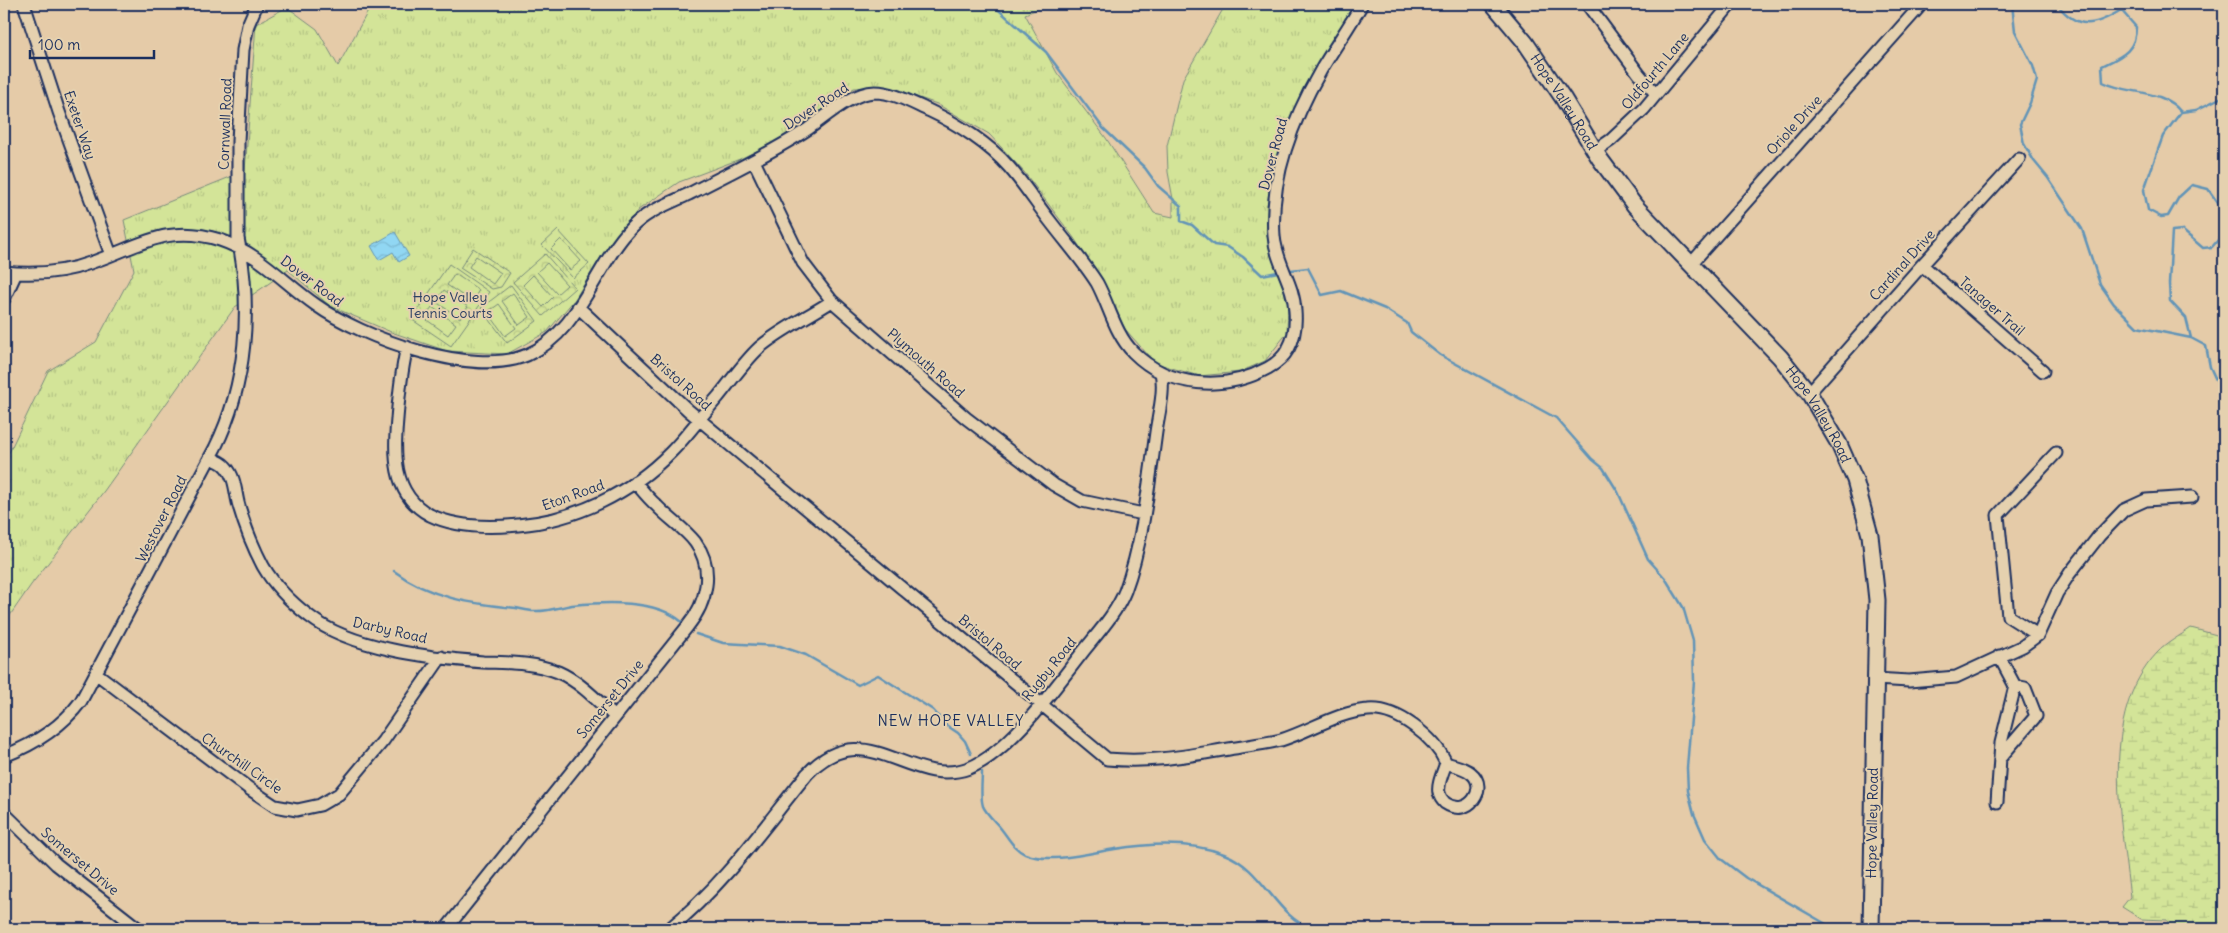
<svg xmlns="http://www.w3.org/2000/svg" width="2228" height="933" font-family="Delius,sans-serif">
  <defs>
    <pattern id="grass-tufts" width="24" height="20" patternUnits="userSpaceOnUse" patternTransform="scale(1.25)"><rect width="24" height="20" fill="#d3e498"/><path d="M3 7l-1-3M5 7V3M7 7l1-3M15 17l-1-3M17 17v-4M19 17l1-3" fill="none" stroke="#b5c485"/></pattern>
    <pattern id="wetland-marsh" width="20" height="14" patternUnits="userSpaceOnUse" patternTransform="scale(1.25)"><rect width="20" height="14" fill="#d3e498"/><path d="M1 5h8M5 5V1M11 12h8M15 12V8" fill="none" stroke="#b5c485"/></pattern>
    <pattern id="park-crowns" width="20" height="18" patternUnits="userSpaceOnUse" patternTransform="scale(1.25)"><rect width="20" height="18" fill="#d3e498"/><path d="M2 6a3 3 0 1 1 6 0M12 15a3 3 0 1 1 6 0" fill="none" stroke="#b5c485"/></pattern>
    <pattern id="water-waves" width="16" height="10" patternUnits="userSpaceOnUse" patternTransform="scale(1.25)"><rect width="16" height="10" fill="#91d7f3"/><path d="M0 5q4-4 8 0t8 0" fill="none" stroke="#7cb9d3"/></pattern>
  </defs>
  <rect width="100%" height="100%" fill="#e5cba8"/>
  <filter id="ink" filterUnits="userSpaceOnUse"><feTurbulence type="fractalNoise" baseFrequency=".02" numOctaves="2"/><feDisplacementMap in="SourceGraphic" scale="10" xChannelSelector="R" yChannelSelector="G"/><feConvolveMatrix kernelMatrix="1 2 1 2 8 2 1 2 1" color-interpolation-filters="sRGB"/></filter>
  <g filter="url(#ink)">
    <path fill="url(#grass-tufts)" stroke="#778a7b" d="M 372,4 L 1050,4 L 1025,14 L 1057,73 L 1106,138 L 1154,213 L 1173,217 L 1173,199 L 1168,172 L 1167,146 L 1183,79 L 1226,4 L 1355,4 C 1315,71 1261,153 1267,234 C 1268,256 1280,275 1286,296 C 1289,307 1287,322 1287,333 L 1265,361 L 1240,372 L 1199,376 L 1155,363 L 1125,329 L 1107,289 L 1074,238 L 1024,172 L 989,134 L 937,104 L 888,87 L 854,88 L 791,134 L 740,159 L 679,182 L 638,210 L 602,255 L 575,299 L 547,332 L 507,354 L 447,351 L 391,332 L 330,306 L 288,270 L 235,307 L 104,491 L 31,585 L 4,624 L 4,463 L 48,371 L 96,342 L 134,270 L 124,220 L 245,171 L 256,24 L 287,7 L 317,29 L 338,66 Z"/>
    <path fill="url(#wetland-marsh)" stroke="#778a7b" d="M 2191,628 L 2224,637 L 2224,929 L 2171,929 L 2167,920 L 2141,919 L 2122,907 L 2130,897 C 2121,820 2099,715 2157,653 C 2166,643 2180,636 2191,628 Z"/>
    <path fill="url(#park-crowns)" stroke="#778a7b" d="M 558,230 L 589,264 L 573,278 L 542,245 Z
      M 473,248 L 510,273 L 501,287 L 492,289 L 460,268 Z
      M 545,254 L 575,288 L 543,316 L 513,282 Z
      M 449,264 L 489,292 L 451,346 L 411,319 Z
      M 511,285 L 537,321 L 507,343 L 481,308 Z"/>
    <path fill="#d3e498" stroke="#778a7b" d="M 561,239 L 581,261 L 570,270 L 551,249 Z
      M 476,256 L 501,273 L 493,284 L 469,267 Z
      M 547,263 L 567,285 L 557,294 L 537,272 Z
      M 455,274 L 479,290 L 472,302 L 447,285 Z
      M 533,275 L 553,297 L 543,307 L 523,285 Z
      M 444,290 L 468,307 L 460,318 L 436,302 Z
      M 513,293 L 530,317 L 519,325 L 502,301 Z
      M 499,304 L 516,328 L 505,336 L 488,312 Z
      M 432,307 L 456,324 L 448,335 L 424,318 Z"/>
    <path fill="url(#water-waves)" stroke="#6294b7" d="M 395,232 L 409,256 L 399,262 L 393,252 L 379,260 L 371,246 Z"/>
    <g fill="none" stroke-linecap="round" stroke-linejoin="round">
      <path stroke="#6294b7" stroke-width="2.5" d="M 992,4 L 1046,52 L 1103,128 L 1145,168 L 1158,186 L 1181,206 L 1181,221 L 1192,225 L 1214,245 L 1228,247 L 1243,257 L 1262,275 L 1278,272
        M 2012,4 L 2015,31 L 2033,66 L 2037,80 L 2030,103 L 2020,124 L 2024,144 L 2034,161 L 2048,178 L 2082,229 L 2100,284 L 2114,304 L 2137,327 L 2191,338
        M 2057,4 C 2077,30 2094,27 2121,10 L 2136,27 C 2136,51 2122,56 2102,66 L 2103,82 C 2128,95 2162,88 2181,112
        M 2181,112 L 2163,136 L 2159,147 L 2144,190 L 2148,210 L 2161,217 L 2168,216 L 2179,197 L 2192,185 L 2208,189 L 2220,206 L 2224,221
        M 2181,112 L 2196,110 L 2224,96
        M 2224,233 L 2212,247 L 2203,248 L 2182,230 L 2172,231 L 2169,284 L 2170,301 L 2186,318 L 2191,338 L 2206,346 L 2210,367 L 2224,397
        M 1291,270 L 1308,268 L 1322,295 L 1341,291 L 1385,309 L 1407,323 L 1411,332 L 1440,355 L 1556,418 L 1592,459 L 1603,468 L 1618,492 L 1648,559 L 1665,578 L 1683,607 L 1693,641 L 1694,681 L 1687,768 L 1688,791 L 1694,814 L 1705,839 L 1721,859 L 1746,878 L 1826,924
        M 394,571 C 430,598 472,604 516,608 C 522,609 528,611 534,611 C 547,612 560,607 572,605 C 605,602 656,599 682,622
        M 696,634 L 723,643 L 780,646 L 806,655 L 858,685 L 878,675 L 933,710 L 946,725 L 958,733 L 965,741 L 971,754
        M 982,772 C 982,782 980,797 983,806 C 986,814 997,823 1002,830 C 1009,839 1014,849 1025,854 C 1049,864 1090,853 1115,849 C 1151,843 1190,841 1224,854 C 1263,868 1276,917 1312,929
        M 1810,929 C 1826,924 1842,922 1857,929"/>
      <defs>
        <path id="minor" d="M 24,4 L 59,112 L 111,255
          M 1587,4 L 1639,74 L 1656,94
          M 1595,151 L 1611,140 L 1644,109 L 1731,4
          M 754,161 L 803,263 L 832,301 L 966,418 L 1054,485 L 1082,501 L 1143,514
          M 1690,265 L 1921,5
          M 1922,265 L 2043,371
          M 4,272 C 33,275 63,273 90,263 C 138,247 167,223 220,240 C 259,253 283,282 316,305 C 362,338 473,378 527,355 C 580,332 594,267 631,228 C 647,211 668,204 689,194 C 729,173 770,154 808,129 C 828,115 851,93 875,92 C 894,92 914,104 930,111 C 958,124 989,144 1009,167 C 1024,184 1036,203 1050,221 C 1066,242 1083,261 1097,283 C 1109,305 1115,334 1133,352 C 1169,388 1224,392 1268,368 C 1290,356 1297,335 1295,311 C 1294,284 1276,263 1274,236 C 1270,179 1293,119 1321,70 C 1334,48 1349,27 1362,4
          M 4,299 L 16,273
          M 578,307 L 688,410 L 1107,759 C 1152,763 1185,756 1229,749 C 1246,746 1264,744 1281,740 C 1310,731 1338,712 1368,710 C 1397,707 1435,738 1446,763 C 1443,772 1437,785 1439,793 C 1440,798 1442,800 1445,803 C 1469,819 1489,787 1471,773 C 1464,767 1454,766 1446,763
          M 407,347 C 402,367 400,387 398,407 C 395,445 388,493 430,515 C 457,528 489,528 518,525 C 576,520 631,493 671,452 C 688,435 702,415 718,397 C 731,381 744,362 759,348 C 781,329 808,317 832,301
          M 1809,393 L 1922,265 L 2019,159
          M 210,458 C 216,460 222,462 226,467 C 236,478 235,493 239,506 C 245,527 253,547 263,566 C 274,585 292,603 309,616 C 350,649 432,658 483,662 C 509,663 533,662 558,672 C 579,681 598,701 614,716
          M 2038,635 L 2008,616 L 1998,515 L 2056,453
          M 97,674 L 251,790 L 275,806 L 297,810 L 320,805 L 339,794 L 383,741 L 441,657
          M 1875,679 L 1909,681 L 1956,677 L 2023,646 L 2038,635 L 2057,593 L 2070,573 L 2099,536 L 2124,510 L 2146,500 L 2192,497
          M 4,756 C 35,744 61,728 81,701 L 215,448 C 247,384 252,308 238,238 L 238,141 L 243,50 L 248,25 L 257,4
          M 2000,758 L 2036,716 L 2025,688 L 2015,686
          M 1997,802 L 2001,743 L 2015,686 L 1999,656
          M 4,813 L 56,864 L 139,929
          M 446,929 L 687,627 C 707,603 715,569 695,542 C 684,528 668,518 656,505 C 648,498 642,490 635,482
          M 669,929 C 723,886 763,828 807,774 C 865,712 909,790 969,768 C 1010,752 1055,687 1082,653 C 1097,634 1116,614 1125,591 C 1143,542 1149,483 1156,432 C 1159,412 1165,391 1161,372"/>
        <g id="major">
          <path id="s1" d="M 1493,4 L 1525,42 L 1563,98 L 1600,159 L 1635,206 L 1780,357 L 1809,393 L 1839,444 L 1855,480 L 1870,535 L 1877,600 L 1871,929"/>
        </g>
      </defs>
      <use href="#minor" stroke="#1b2f5e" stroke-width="15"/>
      <use href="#major" stroke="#1b2f5e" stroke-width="19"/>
      <use href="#minor" stroke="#e5d1af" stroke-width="11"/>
      <use href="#major" stroke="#e5d1af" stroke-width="15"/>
    </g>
  </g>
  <g text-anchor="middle" stroke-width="4" stroke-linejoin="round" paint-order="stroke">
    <g font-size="14" fill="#1b2f5e" stroke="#e5d1af">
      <text transform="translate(1655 71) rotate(-50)" y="5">Oldfourth Lane</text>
      <text dy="5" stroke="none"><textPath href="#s1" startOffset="121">Hope Valley Road</textPath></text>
      <text transform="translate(816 106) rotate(-33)" y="5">Dover Road</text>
      <text transform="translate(225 124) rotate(-88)" y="5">Cornwall Road</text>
      <text transform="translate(80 125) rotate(71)" y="5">Exeter Way</text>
      <text transform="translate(1794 125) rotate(-48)" y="5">Oriole Drive</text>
      <text transform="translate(1273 154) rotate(-75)" y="5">Dover Road</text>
      <text transform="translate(1902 265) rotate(-48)" y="5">Cardinal Drive</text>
      <text transform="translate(312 281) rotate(37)" y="5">Dover Road</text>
      <text transform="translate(1992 306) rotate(41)" y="5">Tanager Trail</text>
      <text transform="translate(926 363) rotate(41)" y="5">Plymouth Road</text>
      <text transform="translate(681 382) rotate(42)" y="5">Bristol Road</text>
      <text dy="5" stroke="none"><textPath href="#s1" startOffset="526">Hope Valley Road</textPath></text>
      <text transform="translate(573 495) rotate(-20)" y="5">Eton Road</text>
      <text transform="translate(161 519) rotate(-63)" y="5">Westover Road</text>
      <text transform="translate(390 630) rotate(13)" y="5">Darby Road</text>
      <text transform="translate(990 642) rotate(40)" y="5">Bristol Road</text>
      <text transform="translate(1049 669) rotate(-51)" y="5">Rugby Road</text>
      <text transform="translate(610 699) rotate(-51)" y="5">Somerset Drive</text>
      <text transform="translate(242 763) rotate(35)" y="5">Churchill Circle</text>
      <text transform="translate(1872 823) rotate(-89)" y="5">Hope Valley Road</text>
      <text transform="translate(80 861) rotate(40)" y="5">Somerset Drive</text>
    </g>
    <g font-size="14" fill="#2d4164" stroke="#e5d1af">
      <text x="450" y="302">Hope Valley<tspan x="450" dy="16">Tennis Courts</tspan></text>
    </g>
    <g font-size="15" letter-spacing="1" fill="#1b2f5e" stroke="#e5d1af">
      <text x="951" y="726">NEW HOPE VALLEY</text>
    </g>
  </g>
  <rect width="2228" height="933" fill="none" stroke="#e5d1af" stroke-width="20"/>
  <rect x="10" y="10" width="2208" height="913" fill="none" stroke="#1b2f5e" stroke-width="2" filter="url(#ink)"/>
  <path d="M30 50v8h124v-8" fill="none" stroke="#1b2f5e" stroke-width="2.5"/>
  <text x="38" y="50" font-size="15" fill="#1b2f5e" stroke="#e5d1af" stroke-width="4" paint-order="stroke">100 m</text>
</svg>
